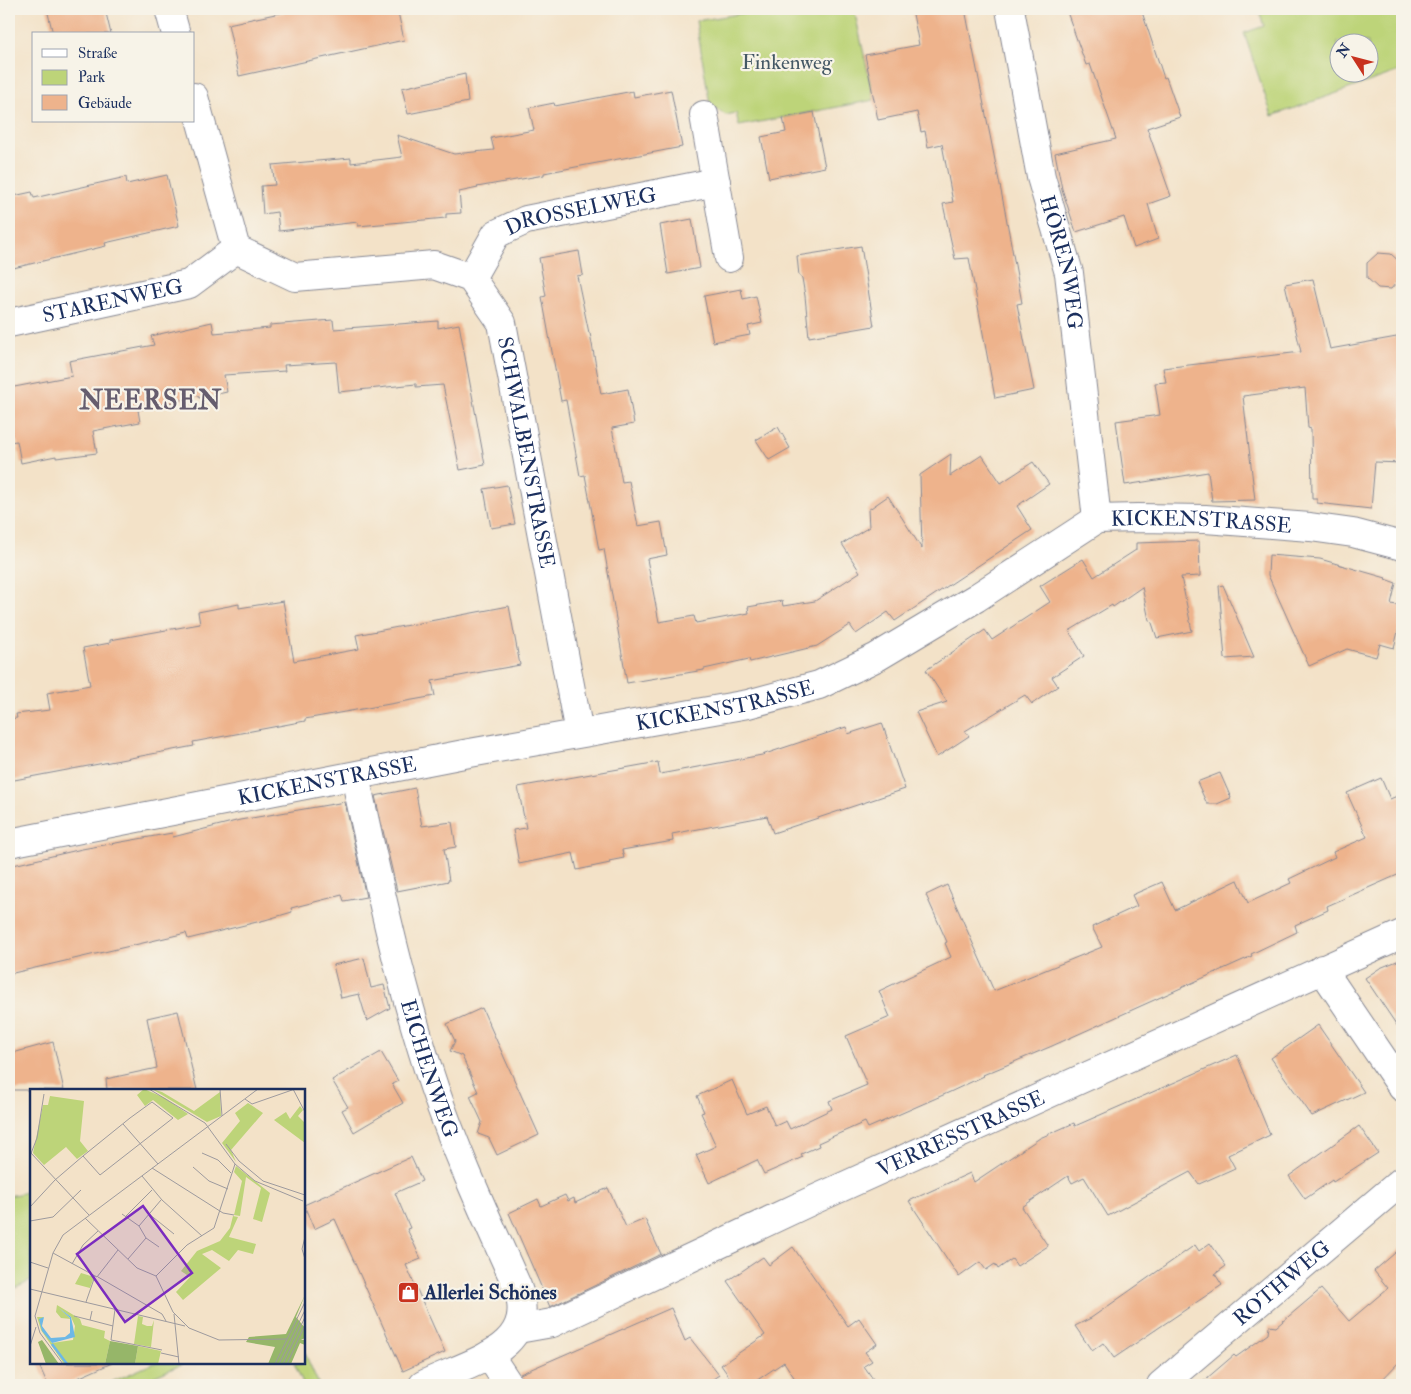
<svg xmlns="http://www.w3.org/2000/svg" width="1411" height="1394" font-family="'IM FELL Double Pica',serif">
  <rect width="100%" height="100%" fill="#f7f3e8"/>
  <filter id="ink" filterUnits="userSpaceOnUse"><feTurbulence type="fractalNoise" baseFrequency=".02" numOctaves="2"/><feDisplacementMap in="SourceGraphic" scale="10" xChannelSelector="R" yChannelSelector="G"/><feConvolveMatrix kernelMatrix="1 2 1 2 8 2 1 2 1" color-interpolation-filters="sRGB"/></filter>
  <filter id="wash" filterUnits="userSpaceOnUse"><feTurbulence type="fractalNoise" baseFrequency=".0096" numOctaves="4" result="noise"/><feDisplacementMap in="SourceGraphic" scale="20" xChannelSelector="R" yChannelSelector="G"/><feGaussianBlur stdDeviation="1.12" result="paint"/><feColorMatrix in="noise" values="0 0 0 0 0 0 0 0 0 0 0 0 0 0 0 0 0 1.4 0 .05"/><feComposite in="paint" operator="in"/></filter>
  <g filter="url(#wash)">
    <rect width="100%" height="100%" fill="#f3e2c8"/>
    <path fill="#bdd479" stroke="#6c826c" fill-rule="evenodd" d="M 768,9 L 854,9 L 874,100 L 739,126 L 736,113 L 726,115 L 710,105 L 696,21 Z
      M 1258,9 L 1402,9 L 1402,70 L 1272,116 L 1244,33 L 1264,26 ZM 1368,42 L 1368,72 L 1338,72 L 1338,42 Z
      M 31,1191 L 31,1281 L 9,1291 L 9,1196 Z
      M 304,1351 L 319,1385 L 304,1385 L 294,1363 L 304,1363 Z
      M 154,1363 L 185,1363 L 135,1385 L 105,1385 Z"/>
    <g id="blocks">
      <path fill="#eeb38c" d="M 47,9 L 105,9 L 111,34 L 53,34 Z
        M 299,9 L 392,9 L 393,13 L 398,12 L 404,40 L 239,76 L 228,24 Z
        M 912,9 L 965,9 L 1005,211 L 1022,303 L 1017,304 L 1034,390 L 995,398 L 969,258 L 955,259 L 943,204 L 953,202 L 942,144 L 928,147 L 925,131 L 921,132 L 917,112 L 878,120 L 865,55 L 919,45 Z
        M 1066,9 L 1141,9 L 1164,78 L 1166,77 L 1180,117 L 1147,128 L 1171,196 L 1148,204 L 1158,239 L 1134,248 L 1124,217 L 1076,232 L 1062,189 L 1055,153 L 1116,139 L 1090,64 L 1086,65 Z
        M 465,74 L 468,102 L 408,114 L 402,88 Z
        M 671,90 L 682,147 L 544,173 L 544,175 L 477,187 L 478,188 L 459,192 L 461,213 L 446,214 L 446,218 L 358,226 L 358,222 L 279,231 L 277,212 L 263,214 L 261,186 L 275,185 L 272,165 L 351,158 L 351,163 L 402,157 L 397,135 L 454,154 L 494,150 L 491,138 L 534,130 L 529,108 L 554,103 L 555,106 L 633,91 L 634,97 Z
        M 814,112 L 825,167 L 769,178 L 761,137 L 786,132 L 783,118 Z
        M 167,175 L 179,226 L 105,243 L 106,246 L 9,269 L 9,197 L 32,192 L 34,198 L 126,177 L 127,184 Z
        M 692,219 L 700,268 L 668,274 L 660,225 Z
        M 861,246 L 874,326 L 809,337 L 805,296 L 802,278 L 799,276 L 797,256 Z
        M 579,251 L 583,275 L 577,276 L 589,333 L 590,333 L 601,394 L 628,389 L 634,424 L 612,428 L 622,482 L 629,481 L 638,526 L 661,522 L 667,555 L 647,559 L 659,622 L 694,616 L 696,623 L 749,613 L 748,607 L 782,601 L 783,606 L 815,601 L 860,572 L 842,544 L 869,527 L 868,510 L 888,496 L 922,549 L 920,475 L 951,454 L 950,476 L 982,455 L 1001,483 L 1033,462 L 1049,484 L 1017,506 L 1032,530 L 895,621 L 888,612 L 856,634 L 850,625 L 817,646 L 750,662 L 749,659 L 704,669 L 704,670 L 627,683 L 604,549 L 599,550 L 585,475 L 580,476 L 566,400 L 561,401 L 542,297 L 546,296 L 539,258 Z
        M 1378,253 L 1391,254 L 1402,264 L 1400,278 L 1391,289 L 1378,288 L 1367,278 L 1367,263 Z
        M 1313,279 L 1330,349 L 1402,336 L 1402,463 L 1375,462 L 1371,509 L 1317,503 L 1317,499 L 1312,499 L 1311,429 L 1308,428 L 1305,388 L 1243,396 L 1255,500 L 1212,501 L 1208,472 L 1125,485 L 1116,421 L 1160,415 L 1155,383 L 1166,382 L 1163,368 L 1301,352 L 1285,284 Z
        M 741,289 L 743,299 L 756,296 L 762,323 L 748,326 L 750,335 L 713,342 L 704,296 Z
        M 333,320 L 334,329 L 438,321 L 438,328 L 459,324 L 485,465 L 460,470 L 443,385 L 416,387 L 416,384 L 339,392 L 336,362 L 284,365 L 285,371 L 224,375 L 227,392 L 199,398 L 198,396 L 138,410 L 140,422 L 93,431 L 97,453 L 56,458 L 56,456 L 21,463 L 17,441 L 9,442 L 9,388 L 72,376 L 69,361 L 154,345 L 151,336 L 212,322 L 214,333 L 270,328 L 270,325 Z
        M 778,427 L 790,448 L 769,460 L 756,440 Z
        M 507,485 L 515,524 L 491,528 L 484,489 Z
        M 1199,541 L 1200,576 L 1181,577 L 1192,631 L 1157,638 L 1151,620 L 1149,620 L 1142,587 L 1113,607 L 1112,605 L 1069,631 L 1084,656 L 1052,677 L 1058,686 L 1032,704 L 1025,695 L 965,731 L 969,736 L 937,757 L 916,712 L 947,702 L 926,670 L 985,630 L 992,640 L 1050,602 L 1040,586 L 1083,559 L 1094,577 L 1136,550 L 1136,543 Z
        M 1269,555 L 1320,559 L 1386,578 L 1385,579 L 1396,583 L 1391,604 L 1402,606 L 1402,615 L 1394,648 L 1380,644 L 1376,657 L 1347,649 L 1309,666 L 1268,575 Z
        M 1223,585 L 1254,657 L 1225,659 L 1219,586 Z
        M 283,601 L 294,661 L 359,649 L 356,635 L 509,606 L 520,665 L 432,681 L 435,696 L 305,719 L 305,721 L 193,742 L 194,746 L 9,781 L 9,719 L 17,718 L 16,714 L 50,710 L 47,693 L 90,685 L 83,648 L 110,643 L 110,640 L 200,624 L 198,612 L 239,604 L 239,608 Z
        M 882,723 L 905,789 L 773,833 L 767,816 L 672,834 L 673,841 L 622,850 L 624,858 L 609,861 L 610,863 L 577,870 L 573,853 L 519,864 L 513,830 L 526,828 L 518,787 L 658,762 L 660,774 L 762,755 L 846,727 L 848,734 Z
        M 1220,773 L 1231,798 L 1217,804 L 1207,804 L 1197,782 Z
        M 1381,778 L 1390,799 L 1402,794 L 1402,873 L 1327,906 L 1328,910 L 1295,925 L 1297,932 L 1251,954 L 1252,956 L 1052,1046 L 983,1075 L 984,1076 L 950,1092 L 868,1128 L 865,1122 L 818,1143 L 819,1146 L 801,1154 L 803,1157 L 764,1174 L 757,1160 L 709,1183 L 696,1155 L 716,1146 L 701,1113 L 704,1112 L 697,1096 L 732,1080 L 747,1114 L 766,1106 L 775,1126 L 786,1121 L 790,1129 L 832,1109 L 829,1101 L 867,1085 L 846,1036 L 890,1017 L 879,991 L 951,957 L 945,943 L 947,942 L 926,895 L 947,885 L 994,991 L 1102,947 L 1092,927 L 1137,906 L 1132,895 L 1162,882 L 1175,910 L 1238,880 L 1248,903 L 1291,883 L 1289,879 L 1335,857 L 1333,852 L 1367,837 L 1347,793 Z
        M 415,788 L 422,826 L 452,822 L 456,847 L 444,849 L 449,881 L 397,891 L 375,796 Z
        M 345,802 L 366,897 L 344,901 L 342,895 L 291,908 L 292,912 L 265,920 L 188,939 L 186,933 L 9,974 L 9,866 L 82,849 L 172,833 L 173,837 L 240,820 Z
        M 364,958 L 371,988 L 384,985 L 390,1008 L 367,1021 L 359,994 L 341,998 L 333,965 Z
        M 1402,959 L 1402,1033 L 1365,978 L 1380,968 Z
        M 482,1008 L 539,1135 L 497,1155 L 489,1138 L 478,1134 L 482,1122 L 470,1096 L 478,1092 L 462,1056 L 450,1051 L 455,1041 L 447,1024 Z
        M 178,1011 L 197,1090 L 107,1090 L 106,1079 L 157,1068 L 147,1018 Z
        M 1318,1025 L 1364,1092 L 1312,1116 L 1271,1058 Z
        M 53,1042 L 64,1090 L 9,1090 L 9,1054 Z
        M 381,1052 L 398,1081 L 392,1084 L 403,1103 L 354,1132 L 342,1110 L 348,1107 L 332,1080 Z
        M 1237,1055 L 1270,1135 L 1228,1155 L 1235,1168 L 1199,1184 L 1190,1172 L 1108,1216 L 1084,1177 L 1072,1183 L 1068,1176 L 1022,1207 L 1048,1246 L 1017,1266 L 1012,1259 L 998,1269 L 995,1264 L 986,1270 L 980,1262 L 959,1277 L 909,1201 L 970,1173 L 974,1182 L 1040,1138 L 1074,1123 L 1075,1126 L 1091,1119 Z
        M 1359,1126 L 1378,1153 L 1333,1182 L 1332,1180 L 1305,1199 L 1289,1176 Z
        M 411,1157 L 422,1181 L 395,1193 L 410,1228 L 407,1229 L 421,1259 L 406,1265 L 445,1352 L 403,1371 L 335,1219 L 314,1229 L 304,1205 Z
        M 608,1188 L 626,1227 L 645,1219 L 661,1254 L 550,1307 L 509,1213 L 538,1199 L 541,1206 L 565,1195 L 568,1201 L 574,1198 L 575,1203 Z
        M 1210,1243 L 1226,1266 L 1215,1274 L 1222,1285 L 1114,1358 L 1103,1343 L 1092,1351 L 1075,1326 L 1091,1318 L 1195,1245 L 1199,1251 Z
        M 793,1247 L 848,1326 L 859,1318 L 877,1344 L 865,1352 L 872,1361 L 864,1366 L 877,1385 L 799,1385 L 784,1362 L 750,1385 L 735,1385 L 721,1365 L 765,1335 L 727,1281 L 763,1257 L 769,1265 Z
        M 1402,1247 L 1402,1359 L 1377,1385 L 1199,1385 L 1234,1355 L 1236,1357 L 1268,1334 L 1269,1326 L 1276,1327 L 1321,1289 L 1349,1321 L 1388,1288 L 1374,1271 Z
        M 671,1308 L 685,1341 L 690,1338 L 719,1375 L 704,1385 L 524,1385 L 520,1374 Z
        M 38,1363 L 112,1363 L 62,1385 L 48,1385 Z"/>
    </g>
  </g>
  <g filter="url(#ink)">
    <use href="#blocks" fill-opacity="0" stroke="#878893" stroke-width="1"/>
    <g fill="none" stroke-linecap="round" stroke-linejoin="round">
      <defs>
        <g id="minor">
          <path d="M 169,9 L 176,34"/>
          <path id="s1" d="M 1010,9 L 1041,177 L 1069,273 L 1097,519"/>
          <path id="s2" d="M 194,97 L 236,249 L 295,277 L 434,265 L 471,278 L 502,323 L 579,733"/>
          <path d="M 704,115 L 729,258"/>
          <path id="s3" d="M 471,278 L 496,234 L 526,220 L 716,182"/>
          <path id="s4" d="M 9,323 L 189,284 L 236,249"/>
          <path id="s5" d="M 355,776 C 378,881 400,986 434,1087 C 457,1155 488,1221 517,1286 C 541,1351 465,1363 423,1385"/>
          <path id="s6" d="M 9,843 L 464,754 L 748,704 L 819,685 L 877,657 L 976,598 L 1097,519 L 1138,518 L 1205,519 L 1310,527 L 1353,533 L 1402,546"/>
          <path d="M 1322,969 L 1402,1087"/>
          <path id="s7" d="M 518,1329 L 552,1323 L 809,1202 L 1402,934"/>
          <path d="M 489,1355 L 509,1385"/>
          <path id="s8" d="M 1161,1385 L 1402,1181"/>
        </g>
      </defs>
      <use href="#minor" stroke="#878893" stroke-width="30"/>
      <use href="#minor" stroke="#fff" stroke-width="28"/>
    </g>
  </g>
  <defs>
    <symbol id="shop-square" viewBox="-11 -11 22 22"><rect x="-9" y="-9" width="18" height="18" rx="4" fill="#c8321e" stroke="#f7f3e8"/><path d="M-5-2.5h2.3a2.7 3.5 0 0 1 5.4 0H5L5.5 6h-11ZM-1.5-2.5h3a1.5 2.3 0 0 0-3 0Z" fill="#fff"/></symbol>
  </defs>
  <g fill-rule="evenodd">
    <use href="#shop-square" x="396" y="1280" width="25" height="25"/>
  </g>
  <g text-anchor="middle" stroke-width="4.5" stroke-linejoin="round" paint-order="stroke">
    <g font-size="21" fill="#445865" stroke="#f7f3e8">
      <text x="787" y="69">Finkenweg</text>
    </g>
    <g font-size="21" fill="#1b2f5e" stroke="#f7f3e8">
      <text dy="7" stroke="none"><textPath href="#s3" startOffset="139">DROSSELWEG</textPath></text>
      <text dy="7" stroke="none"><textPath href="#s1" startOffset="259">HÖRENWEG</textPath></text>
      <text dy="7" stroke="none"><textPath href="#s4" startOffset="106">STARENWEG</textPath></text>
      <text dy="7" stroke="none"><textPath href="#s2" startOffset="588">SCHWALBENSTRASSE</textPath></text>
      <text dy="7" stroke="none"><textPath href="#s6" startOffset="1254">KICKENSTRASSE</textPath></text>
      <text dy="7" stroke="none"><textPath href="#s6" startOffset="729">KICKENSTRASSE</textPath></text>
      <text dy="7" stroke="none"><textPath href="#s6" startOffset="324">KICKENSTRASSE</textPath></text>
      <text dy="7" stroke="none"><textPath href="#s5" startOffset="302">EICHENWEG</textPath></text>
      <text dy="7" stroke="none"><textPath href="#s7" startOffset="485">VERRESSTRASSE</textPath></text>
      <text dy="7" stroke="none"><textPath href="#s8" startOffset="158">ROTHWEG</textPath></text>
    </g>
    <g font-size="21" font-weight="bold" fill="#1b2f5e" stroke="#f7f3e8" text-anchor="start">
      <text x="424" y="1299">Allerlei Schönes</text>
    </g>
    <g font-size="26" font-weight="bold" letter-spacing="1" fill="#655d6e" stroke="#f7f3e8">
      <text x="151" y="409">NEERSEN</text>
    </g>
  </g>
  <g transform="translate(30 1089)">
    <rect width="275" height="275" fill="#f3e2c8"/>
    <path d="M 114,0 L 135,9 L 158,25 L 148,31 L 123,11 L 115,17 L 107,6 ZM 122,0 L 132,3 L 164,22 L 190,3 L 191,27 L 177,33 ZM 20,7 L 54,12 L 50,52 L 58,62 L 47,70 L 36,58 L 14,76 L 3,64 L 13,16 L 18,16 ZM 218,14 L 233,24 L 201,61 L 206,73 L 192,54 L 210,32 L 205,24 ZM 270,17 L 273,21 L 268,27 L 275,34 L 275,54 L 244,31 L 256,23 L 260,30 ZM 206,77 L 240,104 L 232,133 L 223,130 L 231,99 L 216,88 L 210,127 L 204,126 L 212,92 L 204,83 ZM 203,127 L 208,128 L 199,148 L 226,155 L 223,165 L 208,161 L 199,172 L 182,161 L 172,165 L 191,179 L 153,211 L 146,203 L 160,188 L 151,182 L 167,162 L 190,152 L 200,139 ZM 51,184 L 64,188 L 60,199 L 45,195 ZM 27,216 L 50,230 L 52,236 L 75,242 L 74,249 L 80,252 L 75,275 L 34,275 L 11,241 L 7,228 L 13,228 L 11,238 L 22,254 L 43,251 L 45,237 L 41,228 L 29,219 L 41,230 L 31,229 L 26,223 ZM 108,227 L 113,228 L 112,235 L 117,237 L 122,237 L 124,231 L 121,258 L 104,255 ZM 108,257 L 131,262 L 128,275 L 105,275 Z" fill="#bdd479"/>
    <path d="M 275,206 L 266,228 L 275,239 L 275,249 L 271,251 L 275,251 L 275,256 L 270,254 L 261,275 L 238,275 L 245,258 L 216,253 L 219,248 L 256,245 ZM 12,251 L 29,275 L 16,275 L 8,253 ZM 80,252 L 108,257 L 105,275 L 75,275 Z" fill="#96b669"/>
    <path d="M 29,219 L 41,228 L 45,248 L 22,254 L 12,242 L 9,230 L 14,228 L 12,237 L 21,249 L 35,248 L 40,244 L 40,229 Z" fill="#6db8e6"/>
    <path fill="none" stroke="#6db8e6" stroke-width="2.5" d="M 22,255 L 37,275"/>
    <path fill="none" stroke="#9d9a9e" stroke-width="1" d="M 119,0 L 175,34 L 205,75 L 225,92 L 273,112M 190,0 L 192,27M 263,0 L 275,23M 215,10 L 222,15 L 265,0M 93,35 L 128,75M 196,55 L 209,72 L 233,92 L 275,106M 0,63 L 59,126M 172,64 L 188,71 L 201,84M 0,67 L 7,49 L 14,5M 163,78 L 179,92 L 198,100M 122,79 L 193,124 L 204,126M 112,87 L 132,111 L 172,147M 0,118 L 25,91 L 53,67 L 100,29 L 122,13 L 143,29 L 70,86 L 53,67M 0,122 L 0,145M 92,125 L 109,137M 119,125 L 144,145M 96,127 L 122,101M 55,129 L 107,179 L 126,187 L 143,223 L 159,239 L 189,251 L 257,250M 0,132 L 23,128 L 51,101M 275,148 L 272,160 L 275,170M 116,149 L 129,158M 23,164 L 67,188 L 88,161M 98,170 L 116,149 L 109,137 L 131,111M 0,173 L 18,179M 42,175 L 53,156 L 68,142M 126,187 L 157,156 L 184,139 L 205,75M 68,188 L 132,225 L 136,232M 0,200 L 155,237M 56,213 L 65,187M 85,220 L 81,251 L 132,261M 62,222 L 60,231 L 83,237M 144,225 L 149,275M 44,227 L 60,231M 0,257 L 6,238M 131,264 L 149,268M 33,275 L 10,244 L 5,227 L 23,164 L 33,146 L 228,0M 245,275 L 275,213M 249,275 L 275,221M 253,275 L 275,228M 257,275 L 275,236"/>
    <path fill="#7b2cbf" fill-opacity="0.15" stroke="#7b2cbf" stroke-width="2.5" d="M 113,117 L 162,184 L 95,233 L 47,165 Z"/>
    <rect width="275" height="275" fill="none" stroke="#1b2f5e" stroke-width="2.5"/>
  </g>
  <rect width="1411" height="1394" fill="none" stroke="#f7f3e8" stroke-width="30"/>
  <rect x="32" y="32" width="162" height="90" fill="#f7f3e8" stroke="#9fa5b1"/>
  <rect x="42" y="49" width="25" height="8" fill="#ffffff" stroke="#9fa5b1"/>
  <text x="78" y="58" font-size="15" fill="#1b2f5e">Straße</text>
  <rect x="42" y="70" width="25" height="15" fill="#bdd479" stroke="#9fa5b1"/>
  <text x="78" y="82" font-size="15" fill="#1b2f5e">Park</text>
  <rect x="42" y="95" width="25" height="15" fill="#eeb38c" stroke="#9fa5b1"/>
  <text x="78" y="108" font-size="15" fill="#1b2f5e">Gebäude</text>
  <g transform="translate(1354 58) rotate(306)"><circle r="24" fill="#f7f3e8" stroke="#9fa5b1"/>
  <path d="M0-4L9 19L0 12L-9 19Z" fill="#c8321e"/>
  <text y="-8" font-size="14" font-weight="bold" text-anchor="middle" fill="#1b2f5e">N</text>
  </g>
</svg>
